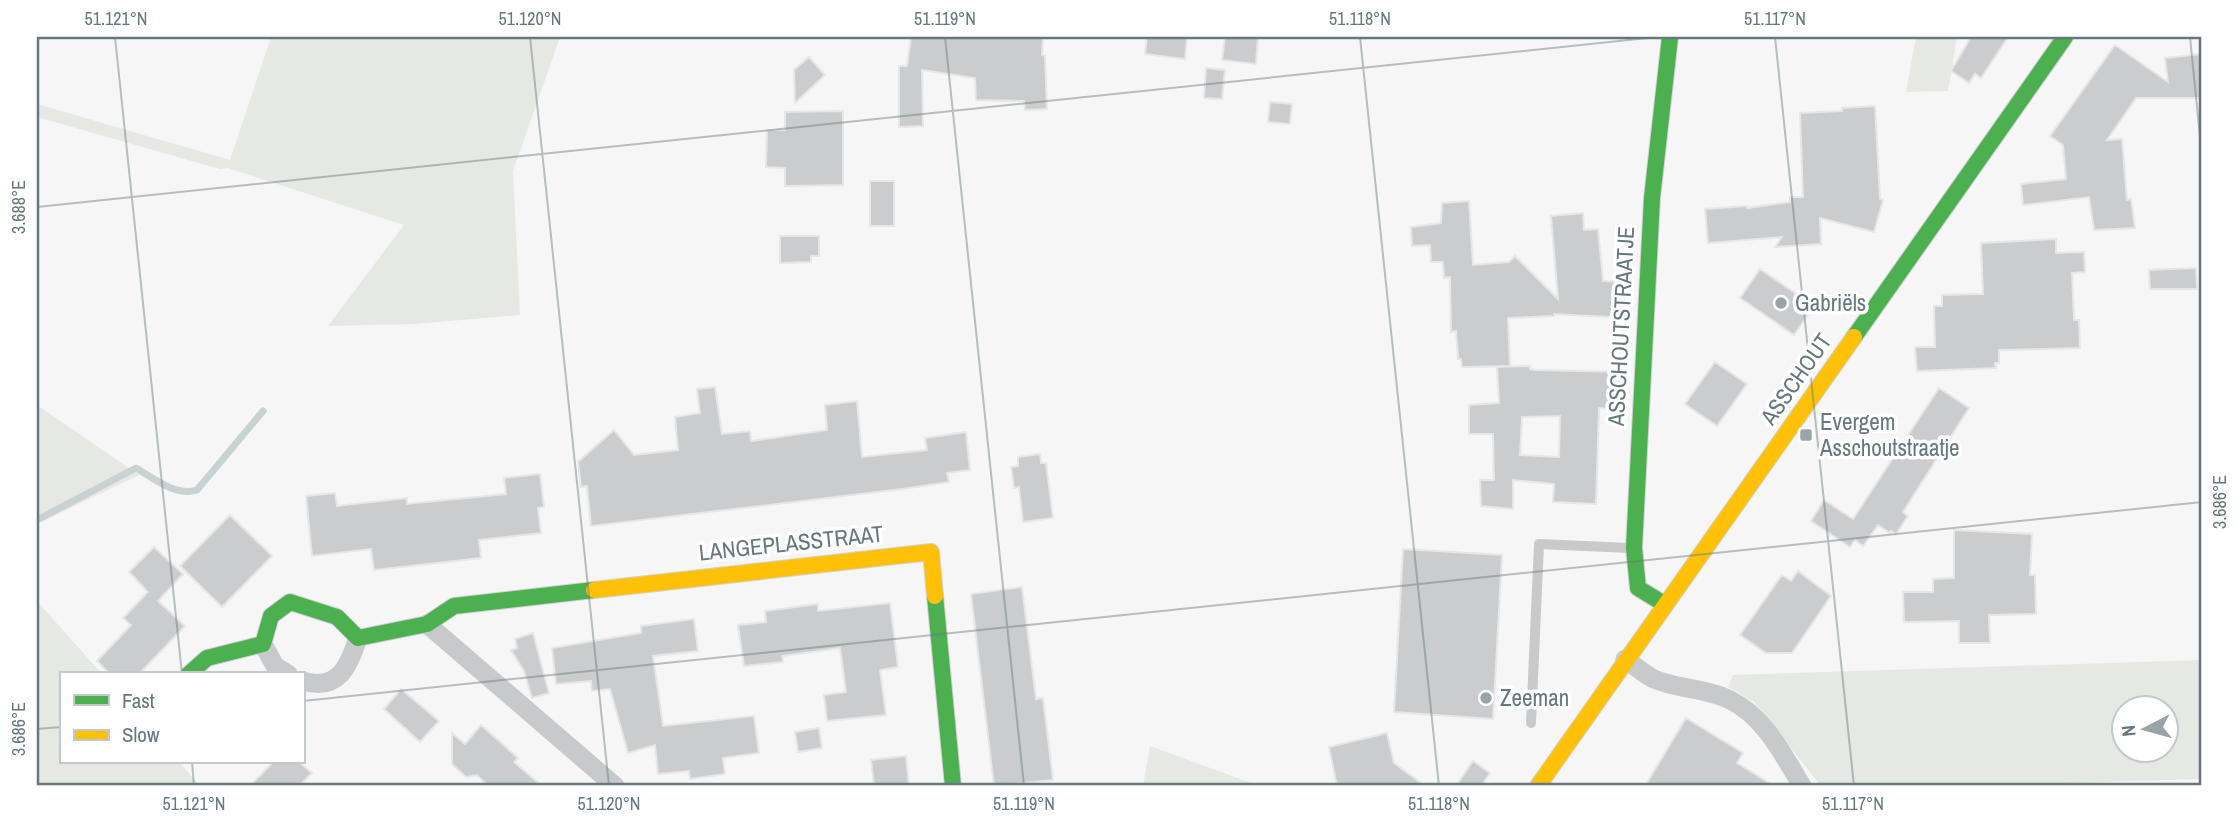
<svg xmlns="http://www.w3.org/2000/svg" width="2239" height="823" font-family="'Archivo Narrow',sans-serif">
  <rect width="100%" height="100%" fill="#f6f6f6"/>
  <path fill="#e6e8e4" fill-rule="evenodd" d="M 271,37 L 560,37 L 513,171 L 520,315 L 415,324 L 328,326 L 404,225 L 228,168 L 220,169 L 37,117 L 37,104 L 230,160 Z
    M 1916,37 L 1957,37 L 1948,91 L 1906,92 Z
    M 37,405 L 139,475 L 37,524 Z
    M 37,601 L 102,674 L 61,674 L 61,762 L 179,762 L 200,786 L 37,786 Z
    M 2202,660 L 2202,779 L 1969,786 L 1821,786 L 1754,702 L 1728,687 L 1733,675 ZM 2124,708 L 2166,708 L 2166,750 L 2124,750 Z
    M 1150,746 L 1254,784 L 1252,786 L 1143,786 Z"/>
  <g fill="none" stroke-linecap="round" stroke-linejoin="round">
    <path stroke="#c8d2d2" stroke-width="7" d="M 37,520 L 136,468 C 153,478 176,497 197,490 L 263,411"/>
  </g>
  <path fill="#cbcccd" stroke="#e6e6e6" stroke-width="2" fill-rule="evenodd" d="M 911,37 L 1043,37 L 1042,55 L 1045,56 L 1047,109 L 1025,110 L 1024,101 L 976,100 L 975,78 L 922,70 L 923,126 L 899,127 L 899,66 L 907,66 Z
    M 1147,37 L 1187,37 L 1185,59 L 1145,54 Z
    M 1225,37 L 1258,37 L 1256,64 L 1222,60 Z
    M 1971,37 L 2008,37 L 1981,78 L 1975,74 L 1969,83 L 1951,71 Z
    M 2115,45 L 2168,82 L 2165,58 L 2202,54 L 2202,98 L 2136,98 L 2107,140 L 2122,139 L 2127,200 L 2131,199 L 2135,228 L 2094,230 L 2089,197 L 2023,205 L 2021,184 L 2066,179 L 2063,145 L 2050,136 Z
    M 809,57 L 825,75 L 795,103 L 794,70 Z
    M 1206,68 L 1225,70 L 1222,99 L 1204,98 Z
    M 1270,102 L 1292,104 L 1290,124 L 1268,122 Z
    M 1875,106 L 1880,199 L 1883,200 L 1874,232 L 1820,218 L 1821,244 L 1775,247 L 1782,237 L 1708,243 L 1705,209 L 1747,206 L 1747,208 L 1790,202 L 1790,197 L 1803,197 L 1800,113 L 1842,111 L 1842,108 Z
    M 843,111 L 843,185 L 785,186 L 785,168 L 766,167 L 767,130 L 785,130 L 785,112 Z
    M 870,181 L 894,181 L 894,226 L 870,226 Z
    M 1469,201 L 1473,265 L 1509,262 L 1515,256 L 1558,299 L 1551,216 L 1583,213 L 1584,230 L 1598,229 L 1603,281 L 1631,282 L 1629,318 L 1554,314 L 1554,316 L 1508,318 L 1510,366 L 1462,367 L 1461,359 L 1458,359 L 1456,331 L 1451,332 L 1450,277 L 1444,278 L 1443,262 L 1431,262 L 1430,245 L 1412,246 L 1411,227 L 1441,223 L 1442,203 Z
    M 780,236 L 819,236 L 819,256 L 811,256 L 811,262 L 780,263 Z
    M 2056,239 L 2056,253 L 2084,252 L 2085,272 L 2072,273 L 2074,320 L 2079,320 L 2080,348 L 1999,350 L 1999,363 L 1995,363 L 1996,368 L 1917,371 L 1915,347 L 1935,347 L 1934,306 L 1942,306 L 1942,295 L 1983,294 L 1981,243 Z
    M 2196,268 L 2197,289 L 2150,289 L 2149,270 Z
    M 1760,269 L 1814,306 L 1794,335 L 1740,298 Z
    M 1715,362 L 1747,384 L 1717,426 L 1685,404 Z
    M 1530,366 L 1530,369 L 1534,370 L 1626,372 L 1624,410 L 1599,408 L 1596,504 L 1553,502 L 1554,484 L 1513,480 L 1513,509 L 1481,506 L 1480,480 L 1494,480 L 1493,434 L 1469,434 L 1469,405 L 1499,403 L 1497,367 ZM 1560,416 L 1559,457 L 1520,455 L 1522,417 Z
    M 715,387 L 722,434 L 750,431 L 751,441 L 827,430 L 825,405 L 857,401 L 862,457 L 927,450 L 925,438 L 966,432 L 970,470 L 947,473 L 949,482 L 902,489 L 591,526 L 587,486 L 581,487 L 578,462 L 614,430 L 634,455 L 678,450 L 675,417 L 700,413 L 697,389 Z
    M 1939,388 L 1969,408 L 1903,512 L 1908,516 L 1896,534 L 1891,531 L 1890,533 L 1878,525 L 1863,546 L 1855,540 L 1850,547 L 1811,521 L 1824,500 L 1853,519 Z
    M 1040,454 L 1041,463 L 1046,463 L 1053,518 L 1023,522 L 1019,487 L 1014,488 L 1011,467 L 1018,466 L 1018,457 Z
    M 540,474 L 544,507 L 538,508 L 541,533 L 479,540 L 481,558 L 374,570 L 371,549 L 312,556 L 306,496 L 335,493 L 337,506 L 407,498 L 407,504 L 506,494 L 504,478 Z
    M 230,515 L 272,556 L 222,607 L 180,566 Z
    M 1954,530 L 2032,534 L 2030,575 L 2035,575 L 2036,614 L 1989,615 L 1990,643 L 1959,643 L 1959,621 L 1904,622 L 1903,592 L 1933,592 L 1933,579 L 1954,578 Z
    M 154,547 L 183,574 L 158,601 L 185,626 L 139,674 L 110,674 L 97,661 L 131,625 L 123,618 L 148,592 L 129,572 Z
    M 1403,549 L 1502,555 L 1493,719 L 1394,712 Z
    M 1798,571 L 1831,596 L 1792,653 L 1766,653 L 1740,635 L 1782,575 L 1791,581 Z
    M 1022,587 L 1036,699 L 1043,698 L 1053,780 L 994,786 L 971,594 Z
    M 890,603 L 898,667 L 880,670 L 886,715 L 827,721 L 824,695 L 846,692 L 840,648 L 782,656 L 783,662 L 744,666 L 738,625 L 766,622 L 765,611 L 818,604 L 818,611 Z
    M 694,619 L 698,651 L 653,656 L 663,726 L 754,716 L 759,753 L 723,758 L 725,774 L 690,779 L 689,771 L 658,774 L 655,745 L 628,753 L 610,689 L 592,691 L 591,681 L 556,684 L 552,648 L 641,633 L 641,626 Z
    M 533,633 L 549,693 L 532,698 L 524,671 L 511,650 L 517,648 L 515,639 Z
    M 401,689 L 439,721 L 420,742 L 384,709 Z
    M 1686,718 L 1743,753 L 1737,763 L 1774,786 L 1645,786 Z
    M 481,725 L 518,758 L 514,762 L 542,786 L 488,786 L 477,775 L 466,777 L 452,764 L 452,733 L 465,744 Z
    M 819,728 L 822,748 L 798,752 L 795,732 Z
    M 1387,733 L 1394,763 L 1425,786 L 1337,786 L 1329,747 Z
    M 906,756 L 909,786 L 874,786 L 871,760 Z
    M 1473,761 L 1490,773 L 1481,786 L 1456,786 Z
    M 273,762 L 299,762 L 312,773 L 299,786 L 250,786 Z"/>
  <g fill="none" stroke-linecap="round" stroke-linejoin="round">
    <defs>
      <path id="fast" d="M 1854,337 L 2065,37
        M 935,596 L 953,786
        M 1664,604 L 1638,588 L 1634,548 L 1652,198 L 1670,37
        M 189,674 L 207,658 L 263,644 L 271,616 L 290,602 L 337,617 L 358,638 L 427,624 L 454,606 L 594,590"/>
      <path id="slow" d="M 594,590 L 931,552 L 935,596
        M 1538,786 L 1854,337"/>
    </defs>
    <use href="#fast" stroke="#d1d2d3" stroke-width="18"/>
    <use href="#slow" stroke="#d1d2d3" stroke-width="18"/>
    <path stroke="#c7c9ca" stroke-width="10" d="M 1531,723 L 1539,544 L 1630,548"/>
    <path stroke="#c7c9ca" stroke-width="19" d="M 427,624 L 615,786
      M 263,644 L 275,666 L 288,674
      M 1625,659 C 1634,665 1643,673 1652,678 C 1674,689 1707,688 1730,700 C 1764,716 1784,756 1802,786
      M 303,681 C 338,692 349,666 358,638"/>
    <use href="#fast" stroke="#4caf50" stroke-width="16"/>
    <use href="#slow" stroke="#ffc107" stroke-width="16"/>
  </g>
  <path fill="none" stroke="#66787d" stroke-width="2" stroke-opacity="0.45" d="M 115,37 L 182,674M 530,37 L 609,786M 945,37 L 1024,786M 1360,37 L 1439,786M 1775,37 L 1854,786M 2190,37 L 2202,157M 37,207 L 1657,37M 303,701 L 2202,502M 37,729 L 61,727M 192,762 L 194,786"/>
  <g fill="#98a4a7" stroke="#fff" stroke-width="2.5">
    <circle cx="1781" cy="303" r="7"/>
    <rect x="1799" y="428" width="14" height="14" rx="3.5"/>
    <circle cx="1486" cy="698" r="7"/>
  </g>
  <g text-anchor="middle" stroke-width="7" stroke-linejoin="round" paint-order="stroke">
    <g font-size="23" fill="#66787d" stroke="#fff" text-anchor="start">
      <text x="1795" y="311">Gabriëls</text>
      <text x="1820" y="430">Evergem<tspan x="1820" dy="26">Asschoutstraatje</tspan></text>
      <text x="1500" y="706">Zeeman</text>
    </g>
    <g font-size="23" fill="#66787d" stroke="#fff">
      <text transform="translate(1621 326) rotate(-87)" y="8">ASSCHOUTSTRAATJE</text>
      <text transform="translate(1796 379) rotate(-55)" y="8">ASSCHOUT</text>
      <text transform="translate(791 543) rotate(-6)" y="8">LANGEPLASSTRAAT</text>
    </g>
  </g>
  <rect width="2239" height="823" fill="none" stroke="#ffffff" stroke-width="77"/>
  <rect x="60" y="672" width="245" height="91" fill="#ffffff" stroke="#c2c9cb" stroke-width="2"/>
  <rect x="74" y="695" width="35" height="10" fill="#4caf50" stroke="#c2c9cb" stroke-width="2"/>
  <text x="122" y="708" font-size="21" fill="#66787d">Fast</text>
  <rect x="74" y="730" width="35" height="10" fill="#ffc107" stroke="#c2c9cb" stroke-width="2"/>
  <text x="122" y="742" font-size="21" fill="#66787d">Slow</text>
  <g transform="translate(2145 729) rotate(264)"><circle r="33" fill="#ffffff" stroke="#c2c9cb" stroke-width="2"/>
  <path d="M0-5L12 26L0 18L-12 26Z" fill="#98a4a7"/>
  <text y="-10" font-size="19" font-weight="bold" text-anchor="middle" fill="#66787d">N</text>
  </g>
  <rect x="38" y="38" width="2162" height="746" fill="none" stroke="#66787d" stroke-width="2.5"/>
  <g font-size="18" text-anchor="middle" fill="#66787d">
    <text x="116" y="25">51.121°N</text>
    <text x="530" y="25">51.120°N</text>
    <text x="945" y="25">51.119°N</text>
    <text x="1360" y="25">51.118°N</text>
    <text x="1775" y="25">51.117°N</text>
    <text transform="translate(19 207) rotate(-90)" y="6">3.688°E</text>
    <text transform="translate(2220 502) rotate(-90)" y="6">3.686°E</text>
    <text transform="translate(19 729) rotate(-90)" y="6">3.686°E</text>
    <text x="194" y="810">51.121°N</text>
    <text x="609" y="810">51.120°N</text>
    <text x="1024" y="810">51.119°N</text>
    <text x="1439" y="810">51.118°N</text>
    <text x="1853" y="810">51.117°N</text>
  </g>
</svg>
